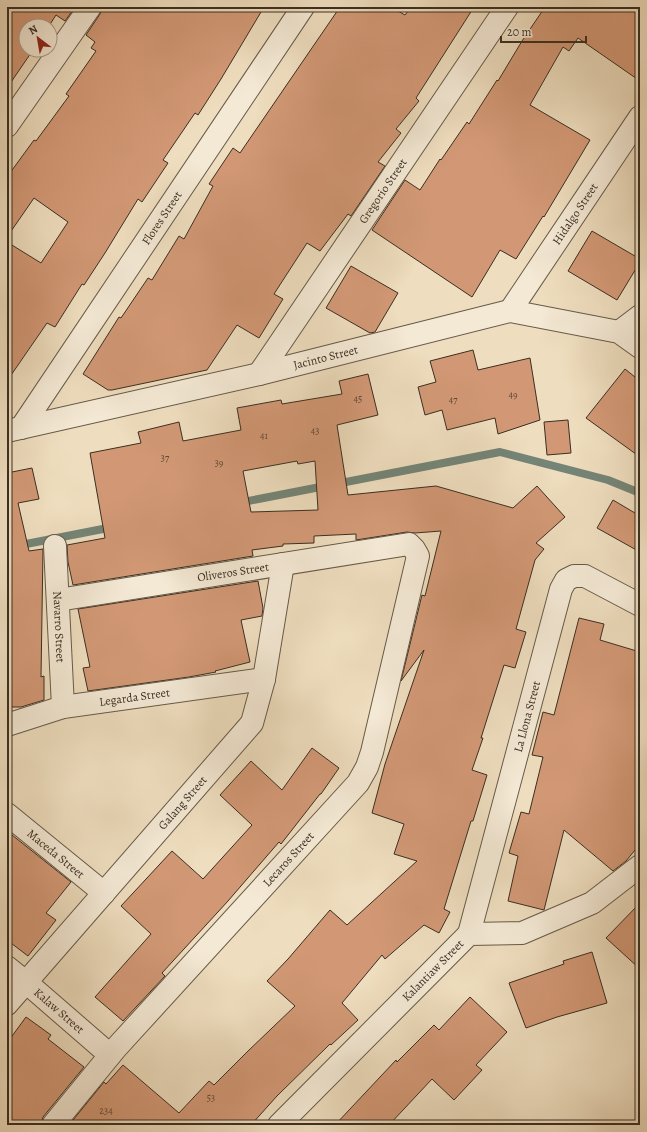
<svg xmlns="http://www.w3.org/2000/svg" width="647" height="1132" font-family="Alegreya,serif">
  <rect width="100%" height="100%" fill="#eeddbe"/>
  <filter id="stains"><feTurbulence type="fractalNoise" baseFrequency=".005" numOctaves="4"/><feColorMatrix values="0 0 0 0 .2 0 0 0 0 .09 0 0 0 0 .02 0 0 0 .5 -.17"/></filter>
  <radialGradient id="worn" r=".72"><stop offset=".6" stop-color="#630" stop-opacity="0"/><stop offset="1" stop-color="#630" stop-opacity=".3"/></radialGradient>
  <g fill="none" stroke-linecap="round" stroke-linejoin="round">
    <path stroke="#748476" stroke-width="8" d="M 238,503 L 500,452 L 608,480 L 640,493
      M 7,559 L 21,545 L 113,527"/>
  </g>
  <path fill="#d29875" stroke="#3a2f22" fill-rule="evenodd" d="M 15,7 L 75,7 L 65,21 L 56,15 L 49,26 L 26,26 L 26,50 L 33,50 L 7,88 L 7,19 Z
    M 102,7 L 264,7 L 221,79 L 198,115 L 195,113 L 163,160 L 168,163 L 142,202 L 138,199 L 105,253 L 84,285 L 82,284 L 55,327 L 47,323 L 7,381 L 7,242 L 41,263 L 68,222 L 34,198 L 7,237 L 7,177 L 34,140 L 36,141 L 69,96 L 66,94 L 96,51 L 91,48 L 95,42 L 86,35 L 100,14 Z
    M 340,7 L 391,7 L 405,15 L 411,7 L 474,7 L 416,98 L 419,101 L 396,129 L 401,133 L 378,162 L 385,166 L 351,216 L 348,214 L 320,251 L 307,243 L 274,294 L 283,299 L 259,338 L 237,325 L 207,370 L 112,390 L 108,390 L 83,374 L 119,317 L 121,318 L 148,278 L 152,280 L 179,236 L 184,239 L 213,186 L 209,184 L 233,148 L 240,153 Z
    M 545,7 L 640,7 L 640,81 L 578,38 L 569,51 L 563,47 L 530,105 L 590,140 L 544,217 L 543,216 L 516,259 L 500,250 L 472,297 L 372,230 L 405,180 L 420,190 L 440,159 L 441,160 L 467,122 L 469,124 L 497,80 L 498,81 L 522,41 Z
    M 592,231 L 640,259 L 640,262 L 617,300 L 568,271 Z
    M 351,266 L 398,293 L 375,332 L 370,333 L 326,308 Z
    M 473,350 L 478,370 L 530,358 L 540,420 L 498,434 L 495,418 L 447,430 L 442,410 L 425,415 L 418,387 L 436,382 L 430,361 Z
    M 625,369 L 640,381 L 640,457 L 586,418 Z
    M 368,374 L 378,415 L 337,425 L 348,495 L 436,486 L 513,508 L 537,486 L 565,517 L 536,543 L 544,549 L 535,560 L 516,629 L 526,632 L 515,668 L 504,665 L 481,738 L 483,738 L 472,770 L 487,775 L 473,821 L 471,821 L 444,909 L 450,912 L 439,933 L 424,925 L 385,959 L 382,955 L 342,1003 L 358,1020 L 331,1045 L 330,1044 L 277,1096 L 251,1125 L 69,1125 L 104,1082 L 106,1084 L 123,1065 L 179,1113 L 209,1081 L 214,1085 L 247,1052 L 295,1006 L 267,981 L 288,959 L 330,910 L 347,925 L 417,861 L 394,854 L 404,824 L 372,813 L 385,764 L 424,650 L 401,681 L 422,595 L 425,596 L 441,531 L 415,533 L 407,532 L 356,540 L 356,534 L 314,536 L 314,543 L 283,544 L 283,546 L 252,550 L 253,556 L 73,585 L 68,562 L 67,545 L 105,538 L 90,453 L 141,443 L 138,432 L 179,422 L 183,441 L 241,430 L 237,408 L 281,400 L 282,404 L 342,394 L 339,381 ZM 297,461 L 298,464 L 315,461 L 318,510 L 251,512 L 243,471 Z
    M 568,420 L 571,453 L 547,455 L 544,422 Z
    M 32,468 L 39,499 L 18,503 L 29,551 L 43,549 L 41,677 L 44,676 L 44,700 L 21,707 L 11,707 L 11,666 L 7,666 L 7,473 Z
    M 613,500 L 640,516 L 640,552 L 597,528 Z
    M 258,581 L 263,608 L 262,616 L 241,620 L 250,662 L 215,671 L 216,672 L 189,677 L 88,691 L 83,668 L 90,667 L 78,609 Z
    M 579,618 L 604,624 L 600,640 L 640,652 L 640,844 L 626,861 L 613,871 L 564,830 L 544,910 L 508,901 L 518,856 L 509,853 L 521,812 L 529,814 L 543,757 L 532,755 L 543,712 L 554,715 Z
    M 312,748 L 339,768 L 321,794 L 320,794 L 281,844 L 279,842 L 228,901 L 162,973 L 165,976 L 123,1021 L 95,997 L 151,934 L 121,906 L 172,851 L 202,878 L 203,879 L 252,825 L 220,795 L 251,761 L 282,790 Z
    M 7,831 L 71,882 L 46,913 L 56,920 L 28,956 L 7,940 Z
    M 640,903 L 640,969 L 606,938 Z
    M 592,952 L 607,1003 L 557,1017 L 526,1028 L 509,983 L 564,964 L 563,961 Z
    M 470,997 L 507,1032 L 476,1065 L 482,1070 L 454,1100 L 432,1079 L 389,1125 L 335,1125 L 396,1060 L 397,1062 L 434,1025 L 439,1030 Z
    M 26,1017 L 51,1035 L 48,1039 L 84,1067 L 43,1117 L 41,1125 L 7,1125 L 7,1043 Z"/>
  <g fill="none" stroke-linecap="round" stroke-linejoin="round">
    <defs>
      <g id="minor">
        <path d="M 7,126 L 90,7"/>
        <path id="s1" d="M 510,311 L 640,117"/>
        <path d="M 619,332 L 640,316"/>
        <path id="s2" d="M 259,374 L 507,7"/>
        <path id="s3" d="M 21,428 L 303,7"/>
        <path id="s4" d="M 7,431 L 259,374 L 510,311 L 619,332 L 640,347"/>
        <path id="s5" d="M 55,546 L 63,707"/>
        <path id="s6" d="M 7,725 L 63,707 L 264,679"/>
        <path id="s7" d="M 7,814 L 104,893"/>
        <path id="s8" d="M 469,934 L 561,589 L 566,580 L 574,576 L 585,576 L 640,605"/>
        <path id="s9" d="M 7,967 L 27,983 L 110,1055"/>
        <path id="s10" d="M 7,1004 L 252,723 L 264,679 L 283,564"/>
        <path id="s11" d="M 53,1125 L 116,1048 L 358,783 L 367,767 L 372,752 L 418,556 L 414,549 L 409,544 L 58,600"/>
        <path id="s12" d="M 279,1125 L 469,934 L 522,933 L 592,903 L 640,866"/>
      </g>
    </defs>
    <use href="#minor" stroke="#675a49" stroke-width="24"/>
    <use href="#minor" stroke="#f4e9d5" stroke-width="22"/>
  </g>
  <g text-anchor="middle" stroke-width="4" stroke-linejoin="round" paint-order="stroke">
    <g font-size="10" fill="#604937">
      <text x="513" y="398">49</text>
      <text x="358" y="402">45</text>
      <text x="453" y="403">47</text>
      <text x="315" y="434">43</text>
      <text x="264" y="439">41</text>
      <text x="165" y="461">37</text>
      <text x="219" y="466">39</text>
      <text x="211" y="1101">53</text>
      <text x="106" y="1114">234</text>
    </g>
    <g font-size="12" fill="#3a2f22" stroke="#f4e9d5">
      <text dy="4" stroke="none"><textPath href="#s2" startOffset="221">Gregorio Street</textPath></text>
      <text dy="4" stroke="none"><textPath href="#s1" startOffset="117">Hidalgo Street</textPath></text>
      <text dy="4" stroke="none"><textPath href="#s3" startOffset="253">Flores Street</textPath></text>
      <text dy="4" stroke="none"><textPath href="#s4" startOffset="327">Jacinto Street</textPath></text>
      <text transform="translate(233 572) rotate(-9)" y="4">Oliveros Street</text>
      <text dy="4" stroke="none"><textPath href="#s5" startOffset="81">Navarro Street</textPath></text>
      <text dy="4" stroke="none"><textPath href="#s6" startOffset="131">Legarda Street</textPath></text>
      <text dy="4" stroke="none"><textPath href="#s8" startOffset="225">La Llona Street</textPath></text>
      <text dy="4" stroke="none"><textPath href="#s10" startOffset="267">Galang Street</textPath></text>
      <text dy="4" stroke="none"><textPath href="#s7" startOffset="63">Maceda Street</textPath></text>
      <text dy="4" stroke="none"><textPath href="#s11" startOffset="355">Lecaros Street</textPath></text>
      <text dy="4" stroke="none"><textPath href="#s12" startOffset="218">Kalantiaw Street</textPath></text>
      <text dy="4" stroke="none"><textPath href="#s9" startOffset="68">Kalaw Street</textPath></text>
    </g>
  </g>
  <rect width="647" height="1132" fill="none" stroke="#eeddbe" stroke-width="24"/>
  <rect x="8" y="8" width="631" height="1116" fill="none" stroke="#3a2f22" stroke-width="2"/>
  <rect x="12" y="12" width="623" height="1108" fill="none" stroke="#3a2f22"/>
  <g transform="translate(38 38) rotate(329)"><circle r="19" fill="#f4e9d5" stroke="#aa9f8d"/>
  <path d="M0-3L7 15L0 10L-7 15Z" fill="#8f2418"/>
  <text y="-6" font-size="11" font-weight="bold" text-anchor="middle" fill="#3a2f22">N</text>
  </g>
  <path d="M501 36v6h85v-6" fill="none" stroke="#3a2f22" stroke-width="2"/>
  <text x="507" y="36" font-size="12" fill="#3a2f22" stroke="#f4e9d5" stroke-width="3" paint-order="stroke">20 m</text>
  <rect width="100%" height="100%" filter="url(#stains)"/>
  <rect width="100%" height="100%" fill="url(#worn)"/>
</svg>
